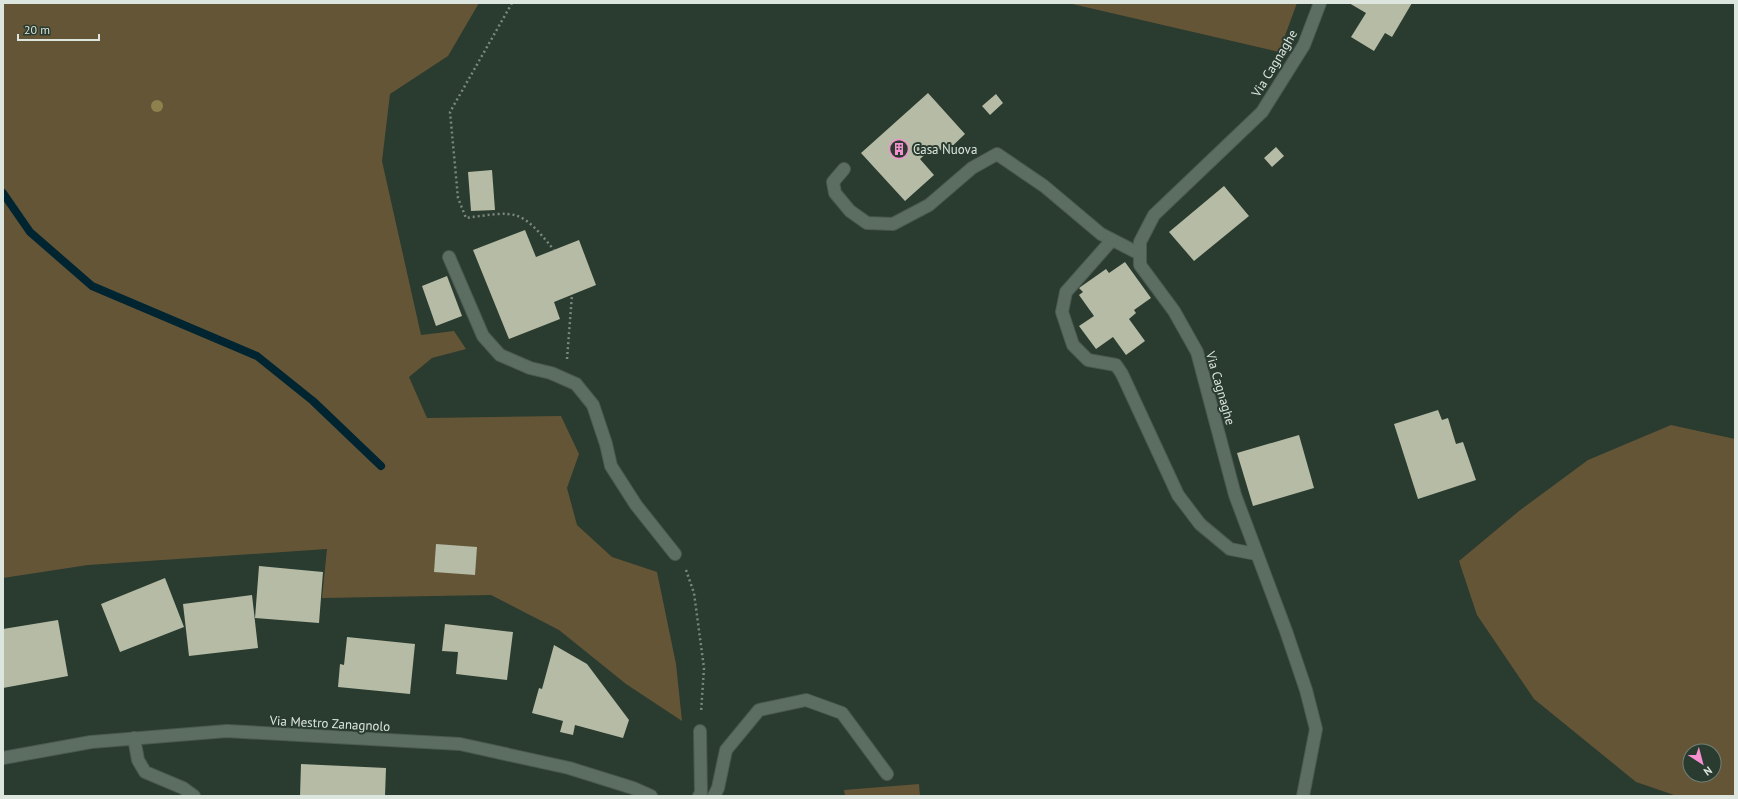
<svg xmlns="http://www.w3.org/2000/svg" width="1738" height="799" font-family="'PT Sans',sans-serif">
  <rect width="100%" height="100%" fill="#2a3b2f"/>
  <path fill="#645537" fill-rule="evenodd" d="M 3,3 L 479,3 L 448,56 L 390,94 L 382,161 L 421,335 L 454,331 L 466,349 L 432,358 L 409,377 L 427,418 L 561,416 L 579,454 L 567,488 L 577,525 L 612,557 L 657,572 L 676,664 L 682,721 L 626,684 L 559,630 L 491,595 L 322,598 L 327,549 L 88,565 L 3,578 Z
    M 1068,3 L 1297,3 L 1279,52 Z
    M 1671,425 L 1735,439 L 1735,796 L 1677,796 L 1636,782 L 1534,699 L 1477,615 L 1459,561 L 1519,511 L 1588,460 ZM 1690,751 L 1714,751 L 1714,775 L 1690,775 Z
    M 919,784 L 920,796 L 845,796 L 844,790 Z"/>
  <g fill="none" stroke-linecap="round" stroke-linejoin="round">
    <path stroke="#002531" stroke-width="8" d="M 3,193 L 30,232 L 92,286 L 257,356 L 313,401 L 381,466"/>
  </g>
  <path fill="#b5bba5" d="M 1349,3 L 1412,3 L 1392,37 L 1385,33 L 1374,51 L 1351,37 L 1366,13 Z
    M 928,93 L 965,134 L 944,154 L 936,145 L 920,159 L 934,175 L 905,201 L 861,153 Z
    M 996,94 L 1003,103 L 990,115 L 982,106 Z
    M 1276,147 L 1284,156 L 1272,167 L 1264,158 Z
    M 492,170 L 495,210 L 471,211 L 468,172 Z
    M 1224,186 L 1249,216 L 1194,261 L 1169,232 Z
    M 525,230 L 536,257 L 579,240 L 596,285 L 554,302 L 560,319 L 509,339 L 473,250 Z
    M 1125,262 L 1151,298 L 1134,310 L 1136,313 L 1129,319 L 1145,341 L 1126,355 L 1113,337 L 1096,349 L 1079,326 L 1094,316 L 1079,295 L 1083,292 L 1079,288 L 1106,269 L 1109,273 Z
    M 447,276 L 462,316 L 436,326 L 422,286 Z
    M 1438,410 L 1442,420 L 1448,418 L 1456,444 L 1463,442 L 1476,480 L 1418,499 L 1394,424 Z
    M 1299,435 L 1314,488 L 1253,506 L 1237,453 Z
    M 436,544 L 477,547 L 475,575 L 434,572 Z
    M 259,566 L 323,572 L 319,623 L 255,618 Z
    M 165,578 L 184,627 L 120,652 L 101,604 Z
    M 252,595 L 258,648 L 189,656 L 183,604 Z
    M 58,620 L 68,676 L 3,688 L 3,629 Z
    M 445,624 L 513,632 L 507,680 L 456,674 L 458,652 L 442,651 Z
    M 347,637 L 415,644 L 410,694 L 338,687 L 340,664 L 344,665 Z
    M 554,645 L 587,664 L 629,720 L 623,738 L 575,725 L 573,735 L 560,732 L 563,721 L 532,713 L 539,688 L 542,689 Z
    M 301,764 L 386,768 L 385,796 L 300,796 Z"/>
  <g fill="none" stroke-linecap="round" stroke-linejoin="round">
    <defs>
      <path id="minor" d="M 844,169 L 833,182 L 835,193 L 850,211 L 867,223 L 893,224 L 929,205 L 972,168 L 997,154 L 1044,186 L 1101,234 L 1140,254
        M 1112,240 L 1066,292 L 1062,312 L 1073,345 L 1088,360 L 1116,365 L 1122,374 L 1178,495 L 1200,524 L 1230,549 L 1256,554
        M 449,257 L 483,336 L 500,355 L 530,368 L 551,373 L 576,384 L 593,405 L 606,444 L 611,466 L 636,505 L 675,554
        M 134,738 L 138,760 L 145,772 L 183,788 L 194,796
        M 3,758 L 91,742 L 227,731 L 460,744 L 569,768 L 633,788 L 651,796
        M 699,796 L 701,793 L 700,731
        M 714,796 L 718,788 L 726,750 L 759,710 L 806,700 L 842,713 L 887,774
        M 1303,796 L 1316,729 L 1306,690 L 1286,631 L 1235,495 L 1197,352 L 1174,311 L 1140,265 L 1140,242 L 1154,215 L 1262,112 L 1304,45 L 1320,3"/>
    </defs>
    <use href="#minor" stroke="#4b594f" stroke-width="14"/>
    <path stroke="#7a887f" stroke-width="2.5" stroke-dasharray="2 3" stroke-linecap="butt" d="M 512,3 L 450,112 L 458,198 L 466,218 C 517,211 520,208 554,250
      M 567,359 L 572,295
      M 686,570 L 694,593 L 704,668 L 701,712"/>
    <use href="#minor" stroke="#5c6e61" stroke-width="12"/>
  </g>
  <circle fill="#8e814e" cx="157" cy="106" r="6"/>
  <defs>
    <symbol id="building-ring" viewBox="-11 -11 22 22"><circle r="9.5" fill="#2a3b2f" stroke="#f590d1" stroke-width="1.5"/><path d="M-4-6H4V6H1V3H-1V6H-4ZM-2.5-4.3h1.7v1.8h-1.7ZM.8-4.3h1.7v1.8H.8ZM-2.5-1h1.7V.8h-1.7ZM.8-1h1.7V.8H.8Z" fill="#f590d1"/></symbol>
  </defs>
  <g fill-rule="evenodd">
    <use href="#building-ring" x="888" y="138" width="22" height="22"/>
  </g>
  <g text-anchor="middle" stroke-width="4" stroke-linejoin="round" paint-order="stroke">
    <g font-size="13" fill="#dce6df" stroke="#2a3b2f">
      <text transform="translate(1274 63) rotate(-59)" y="5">Via Cagnaghe</text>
      <text transform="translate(1221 388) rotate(74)" y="5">Via Cagnaghe</text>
      <text transform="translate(330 723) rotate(3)" y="5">Via Mestro Zanagnolo</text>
    </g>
    <g font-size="13" fill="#dce6df" stroke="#2a3b2f" text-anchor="start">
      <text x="913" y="154">Casa Nuova</text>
    </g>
  </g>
  <rect width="1738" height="799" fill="none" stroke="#dce6df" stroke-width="8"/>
  <g transform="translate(1702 763) rotate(144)"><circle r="19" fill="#2a3b2f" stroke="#717f75"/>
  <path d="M0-3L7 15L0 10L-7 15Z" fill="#f590d1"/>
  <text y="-6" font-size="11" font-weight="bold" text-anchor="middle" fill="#dce6df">N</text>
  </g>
  <path d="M18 34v6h81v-6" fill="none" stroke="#dce6df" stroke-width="2"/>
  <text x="24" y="34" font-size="12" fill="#dce6df" stroke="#2a3b2f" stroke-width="3" paint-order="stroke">20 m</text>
</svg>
